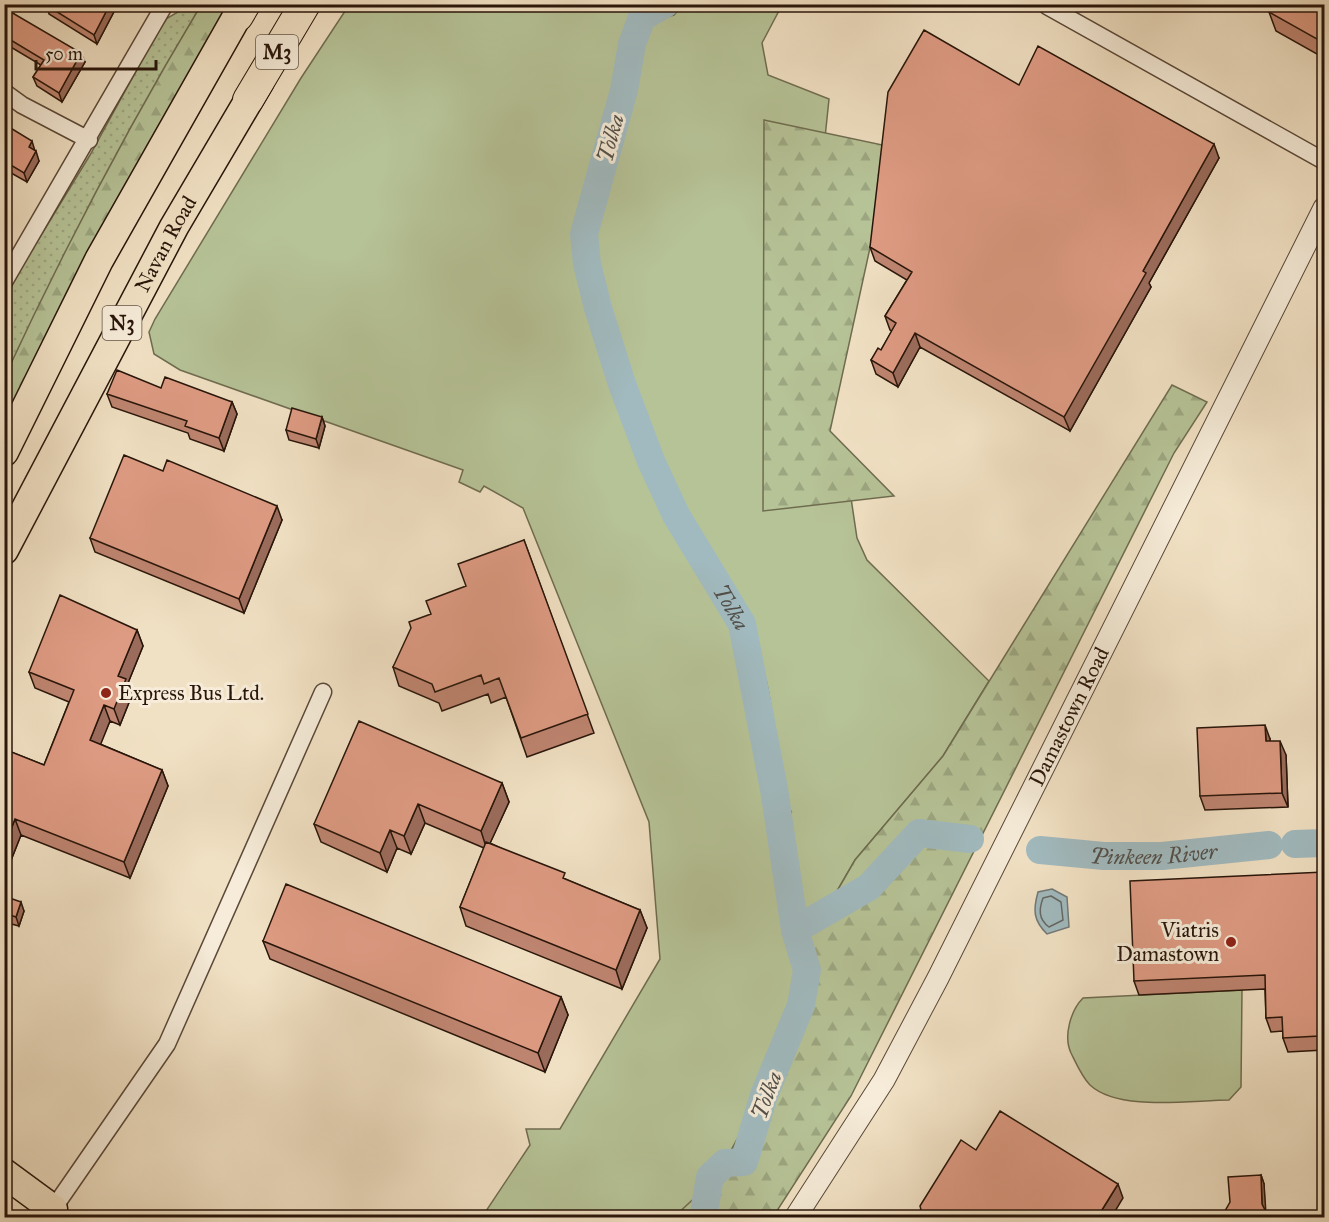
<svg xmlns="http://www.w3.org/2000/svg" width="1329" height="1222" font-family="'IM FELL Great Primer',serif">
  <defs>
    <pattern id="forest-firs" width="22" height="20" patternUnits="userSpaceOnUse" patternTransform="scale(1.5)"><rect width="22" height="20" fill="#b6c397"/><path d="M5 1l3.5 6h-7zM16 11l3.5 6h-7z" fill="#9ca781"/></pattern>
    <pattern id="park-dots" width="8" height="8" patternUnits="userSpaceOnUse" patternTransform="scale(1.5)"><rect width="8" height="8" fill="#b6c397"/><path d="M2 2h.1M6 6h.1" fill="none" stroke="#9ca781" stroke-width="1.8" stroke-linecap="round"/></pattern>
  </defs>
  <rect width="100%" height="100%" fill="#f1e1c4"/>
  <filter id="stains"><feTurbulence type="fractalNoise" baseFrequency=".00333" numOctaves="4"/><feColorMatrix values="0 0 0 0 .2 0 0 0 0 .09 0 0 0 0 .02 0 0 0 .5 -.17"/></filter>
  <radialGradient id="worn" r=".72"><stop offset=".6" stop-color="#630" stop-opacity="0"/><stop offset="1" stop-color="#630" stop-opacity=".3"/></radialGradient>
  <path fill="#b6c397" stroke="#6f6c50" stroke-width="1.5" d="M 349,5 L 654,5 L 634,24 L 623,63 L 614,113 L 577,226 L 581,261 L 603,351 L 662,496 L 687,550 L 722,598 L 739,627 L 802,981 L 798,1006 L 759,1100 L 700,1217 L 482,1217 L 530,1145 L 526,1129 L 560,1129 L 660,959 L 649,822 L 523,508 L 484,486 L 480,492 L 459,482 L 463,470 L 180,370 L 154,354 L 149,332 L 155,319 L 301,78 Z
    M 683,5 L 782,5 L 762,43 L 768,75 L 829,99 L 803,350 L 851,498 L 857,538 L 867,560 L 989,681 L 943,756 L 855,860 L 829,905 L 804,933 L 804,905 L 791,818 L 767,684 L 748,612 L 695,535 L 631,383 L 593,257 L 591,228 L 632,106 L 634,50 L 641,33 L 652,21 L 674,15 Z
    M 1242,990 L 1241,1087 L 1229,1100 C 1192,1100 1119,1112 1090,1085 C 1082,1077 1076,1063 1071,1053 C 1063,1036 1071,1010 1083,998 Z"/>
  <path fill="url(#forest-firs)" stroke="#6f6c50" stroke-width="1.5" d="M 201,5 L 233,5 L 5,422 L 5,376 L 53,272 L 144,99 Z
    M 764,120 L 892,147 L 830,431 L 894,496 L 763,511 Z
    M 1172,385 L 1207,402 L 1174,453 L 851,1096 L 773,1217 L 674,1217 L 716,1178 L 814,997 L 804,933 L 829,905 L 855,860 L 943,756 Z"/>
  <path fill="url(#park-dots)" stroke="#6f6c50" stroke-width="1.5" d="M 184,5 L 201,5 C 129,125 64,249 5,376 L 5,298 L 10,286 L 90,155 L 164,20 L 185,8 Z"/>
  <path fill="#a1babf" stroke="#717877" stroke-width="1.5" d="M 1052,889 L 1067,897 L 1069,927 L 1047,934 C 1033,920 1033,910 1038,892 Z"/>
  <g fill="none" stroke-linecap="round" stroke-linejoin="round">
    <path stroke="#646864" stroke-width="1.5" d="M 1051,896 L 1061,902 L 1063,920 L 1049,927 C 1038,919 1039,909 1043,898 Z"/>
    <path stroke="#717877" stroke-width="4.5" d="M 778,814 L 790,812"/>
    <g stroke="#a1babf" stroke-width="28">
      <path id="s1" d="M 665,4 L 642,17 L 632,44 L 624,90 L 584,234 L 587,264 L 598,308 L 622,384 L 651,461 L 676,515 L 742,624 L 774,789 L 795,930 L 807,970 L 801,1005 L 764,1095 L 744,1162 L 725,1163 L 710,1177 L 703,1218"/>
      <path d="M 1295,844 L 1324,843"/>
      <path id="s2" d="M 1040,850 L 1104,856 L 1162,856 L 1269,845"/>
      <path d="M 795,930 L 869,887 L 919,833 L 970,839"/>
    </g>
    <defs>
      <path id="minor" d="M 1047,6 L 1324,161
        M 4,92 L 22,105 L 89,140
        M 4,282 L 165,4
        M 53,1209 L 167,1044 L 323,692"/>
      <g id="tertiary">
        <path id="s3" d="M 795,1218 L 884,1080 L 938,978 L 1324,208"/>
      </g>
      <g id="trunk">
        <path d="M 4,452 L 99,260 L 244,4"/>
        <path id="s4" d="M 4,550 L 174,227 L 260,81"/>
        <path d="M 4,1173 L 53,1209"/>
      </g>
      <path id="motorway" d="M 238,16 L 245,4
        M 248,100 L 305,4"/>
    </defs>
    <use href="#minor" stroke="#5a4838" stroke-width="19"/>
    <use href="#tertiary" stroke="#5a4838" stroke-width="23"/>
    <use href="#trunk" stroke="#28150a" stroke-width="31"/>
    <use href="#motorway" stroke="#28150a" stroke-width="32"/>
    <use href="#minor" stroke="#f6ecd9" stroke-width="16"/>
    <use href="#tertiary" stroke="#f6ecd9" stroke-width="21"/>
    <use href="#trunk" stroke="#f1e1c4" stroke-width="28"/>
    <use href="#motorway" stroke="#f1e1c4" stroke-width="30"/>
  </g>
  <path fill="#bf8571" stroke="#28150a" stroke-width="1.5" d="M 4,4 L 15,4 L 11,12 L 85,62 L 62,102 L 37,86 L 33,77 L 41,65 L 4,43 Z
    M 46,4 L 118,4 L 97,44 L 49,14 Z
    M 1324,4 L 1324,58 L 1276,31 L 1269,12 Z
    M 1019,85 L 1219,158 L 1149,283 L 1151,287 L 1070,431 L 920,347 L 898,387 L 876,374 L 871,360 L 881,350 L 892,331 L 890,330 L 885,316 L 907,280 L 875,261 L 870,247 Z
    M 4,124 L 39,161 L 27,182 L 4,169 Z
    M 161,388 L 232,402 L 237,414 L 224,451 L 190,439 L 188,433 L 112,407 L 107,394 Z
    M 322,417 L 325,426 L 319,448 L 289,440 L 286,430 Z
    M 282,520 L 244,613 L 95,552 L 90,538 Z
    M 524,540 L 594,733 L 527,757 L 506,697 L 491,703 L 488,694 L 442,711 L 439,703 L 399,686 L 393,667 L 431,614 Z
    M 137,630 L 143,646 L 128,683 L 132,695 L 120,725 L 110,721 L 100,744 L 162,770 L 168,786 L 130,878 L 21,835 L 4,878 L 4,749 L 44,765 L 69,702 L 35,688 L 29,672 Z
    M 1270,739 L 1270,741 L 1286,755 L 1288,807 L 1205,810 L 1200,796 Z
    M 502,783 L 509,802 L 490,843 L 567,880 L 640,910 L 647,928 L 622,989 L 466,926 L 460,907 L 484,848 L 425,823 L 411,854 L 397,848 L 387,872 L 321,842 L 314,824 Z
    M 1324,872 L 1324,1050 L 1288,1052 L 1283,1038 L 1283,1031 L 1271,1032 L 1266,1018 L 1265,989 L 1139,995 L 1134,981 Z
    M 4,896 L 24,911 L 19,926 L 4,922 Z
    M 263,941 L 561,997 L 568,1015 L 545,1072 L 270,959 Z
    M 1261,1175 L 1264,1184 L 1265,1211 L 1269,1218 L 1227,1218 L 1225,1211 Z"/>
  <path fill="#9b6c5c" stroke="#28150a" stroke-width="1.5" d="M 6,4 L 15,4 L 7,17 L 4,7 Z
    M 110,4 L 118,4 L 97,44 L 94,35 Z
    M 81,53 L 85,62 L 62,102 L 59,93 Z
    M 32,141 L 35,151 L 29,147 Z
    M 1214,144 L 1219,158 L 1149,283 L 1151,287 L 1070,431 L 1064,417 L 1143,271 Z
    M 36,151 L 39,161 L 27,182 L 24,173 Z
    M 915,333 L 920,347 L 898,387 L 893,373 Z
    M 232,402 L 237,414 L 224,451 L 219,438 Z
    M 322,417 L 325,426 L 319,448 L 316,439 Z
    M 277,506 L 282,520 L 244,613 L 239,599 Z
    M 137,630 L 143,646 L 128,683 L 132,695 L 120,725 L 114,709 L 118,676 Z
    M 104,705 L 110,721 L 96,756 L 90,740 Z
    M 1265,725 L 1270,739 L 1271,756 L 1266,741 Z
    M 1280,741 L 1286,755 L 1288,807 L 1282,793 Z
    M 162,770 L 168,786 L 130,878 L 124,862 Z
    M 502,783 L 509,802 L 487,850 L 481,831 Z
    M 418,804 L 425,823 L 411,854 L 404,836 Z
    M 15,819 L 21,835 L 4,878 L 4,847 Z
    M 390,830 L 397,848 L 387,872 L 380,853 Z
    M 21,902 L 24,911 L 19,926 L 16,917 Z
    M 640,910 L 647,928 L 622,989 L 616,970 Z
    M 561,997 L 568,1015 L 545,1072 L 538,1053 Z
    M 1318,1028 L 1324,1042 L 1324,1050 L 1319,1036 Z
    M 1261,1175 L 1264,1184 L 1266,1214 L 1262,1204 Z
    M 1118,1184 L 1123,1198 L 1111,1218 L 1097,1218 Z"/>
  <path fill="#de9b83" stroke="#28150a" stroke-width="1.5" d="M 46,4 L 110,4 L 94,35 L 46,5 Z
    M 1274,4 L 1324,4 L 1324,43 L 1269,12 Z
    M 4,8 L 81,53 L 59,93 L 33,77 L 44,60 L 4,36 Z
    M 924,30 L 1019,85 L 1038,46 L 1214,144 L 1143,271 L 1146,273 L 1064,417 L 915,333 L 893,373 L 871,360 L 878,348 L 881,350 L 896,323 L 885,316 L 912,272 L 870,247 L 888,92 Z
    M 4,124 L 32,141 L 29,147 L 36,151 L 24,173 L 4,161 Z
    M 117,370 L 161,388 L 165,377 L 232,402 L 219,438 L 185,426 L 187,421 L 107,394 Z
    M 292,408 L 322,417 L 316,439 L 286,430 Z
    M 124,455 L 163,471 L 167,460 L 277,506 L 239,599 L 90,538 Z
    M 524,540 L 588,714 L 521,738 L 499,678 L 484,684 L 481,675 L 435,692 L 432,684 L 393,667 L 411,628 L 409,622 L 431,614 L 426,601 L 466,586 L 458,564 Z
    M 60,595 L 137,630 L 118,676 L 126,679 L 114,709 L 104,705 L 90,740 L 162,770 L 124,862 L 15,819 L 4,847 L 4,749 L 44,765 L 74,690 L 29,672 Z
    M 359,721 L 502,783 L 481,831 L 418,804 L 404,836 L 390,830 L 380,853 L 314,824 Z
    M 1265,725 L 1266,741 L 1280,741 L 1282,793 L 1200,796 L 1197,728 Z
    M 486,842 L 565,873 L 563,878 L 640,910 L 616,970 L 460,907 Z
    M 1324,872 L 1324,1027 L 1318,1028 L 1319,1036 L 1283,1038 L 1282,1017 L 1266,1018 L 1265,975 L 1134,981 L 1130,881 Z
    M 286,884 L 561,997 L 538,1053 L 263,941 Z
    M 4,896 L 21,902 L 16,917 L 4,913 Z
    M 1000,1111 L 1118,1184 L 1097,1218 L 923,1218 L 920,1206 L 961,1140 L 976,1150 Z
    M 1261,1175 L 1262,1204 L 1269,1218 L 1239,1218 L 1237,1213 L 1225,1211 L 1230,1202 L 1228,1177 Z"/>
  <g fill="#8f2418" stroke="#f6ecd9" stroke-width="2">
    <circle cx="106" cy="693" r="6"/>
    <circle cx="1231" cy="942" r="6"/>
  </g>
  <g text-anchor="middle" stroke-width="6" stroke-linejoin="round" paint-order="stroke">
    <g fill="#f6ecd9" stroke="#665648" stroke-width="1.5">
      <rect x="256" y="35" width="42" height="34" rx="4.5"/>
      <rect x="102.5" y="306" width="39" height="34" rx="4.5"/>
    </g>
    <g font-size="20" font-weight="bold" fill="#28150a">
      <text x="277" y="59">M3</text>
      <text x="122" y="330">N3</text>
    </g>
    <g font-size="21" fill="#28150a" stroke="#f6ecd9">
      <text dy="7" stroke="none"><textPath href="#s4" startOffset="346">Navan Road</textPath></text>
      <text dy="7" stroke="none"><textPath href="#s3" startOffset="572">Damastown Road</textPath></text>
    </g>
    <g font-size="21" fill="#28150a" stroke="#f6ecd9" text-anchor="start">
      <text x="118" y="700">Express Bus Ltd.</text>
      <text x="1219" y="937" text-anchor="end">Viatris<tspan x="1219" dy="24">Damastown</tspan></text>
    </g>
    <g font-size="22" font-style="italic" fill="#524f49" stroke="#f6ecd9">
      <text transform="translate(610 138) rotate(-75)" y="8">Tolka</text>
      <text dy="8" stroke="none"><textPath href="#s1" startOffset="656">Tolka</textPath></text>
      <text dy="8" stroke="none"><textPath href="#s2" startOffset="114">Pinkeen River</textPath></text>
      <text transform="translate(766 1095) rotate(-70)" y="8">Tolka</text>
    </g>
  </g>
  <rect width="1329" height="1222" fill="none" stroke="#f1e1c4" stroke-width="24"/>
  <rect x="6" y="6" width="1317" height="1210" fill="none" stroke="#28150a" stroke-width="3"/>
  <rect x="12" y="12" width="1305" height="1198" fill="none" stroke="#28150a" stroke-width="1.5"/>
  <path d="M36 60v9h120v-9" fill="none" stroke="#28150a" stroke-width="3"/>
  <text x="45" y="60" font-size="18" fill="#28150a" stroke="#f6ecd9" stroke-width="4.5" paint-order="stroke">50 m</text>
  <rect width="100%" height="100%" filter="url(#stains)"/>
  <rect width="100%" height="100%" fill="url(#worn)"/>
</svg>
